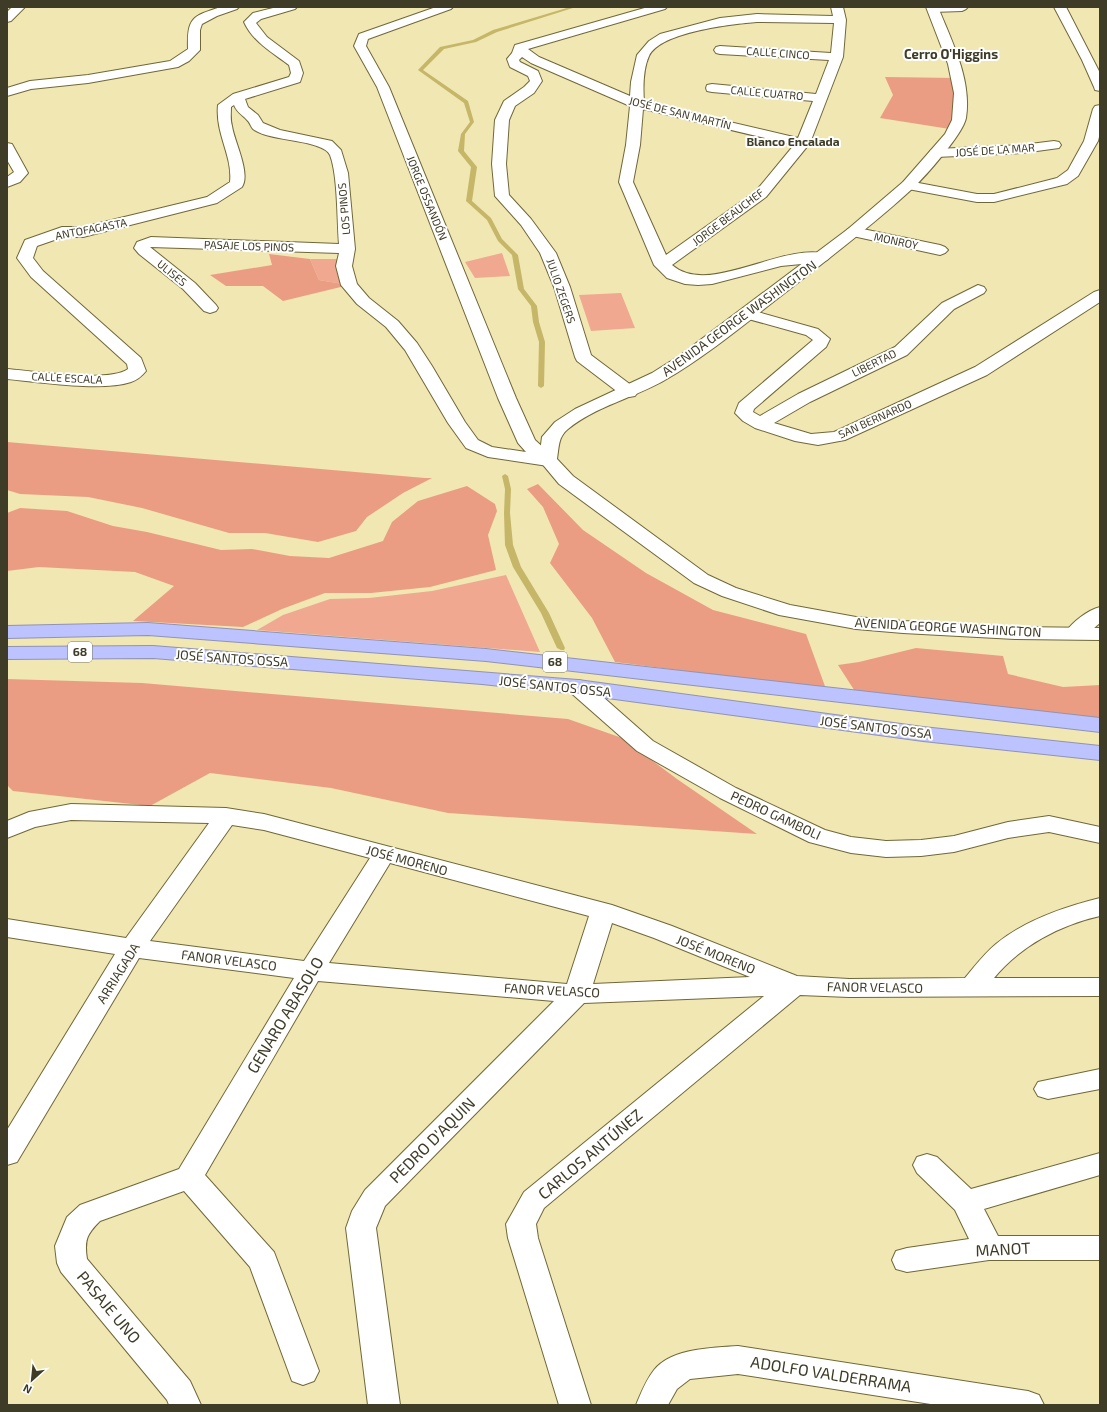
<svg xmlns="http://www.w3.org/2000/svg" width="1107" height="1412" font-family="'Exo 2',sans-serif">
  <rect width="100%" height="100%" fill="#f0e7b3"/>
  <path fill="#f0a890" d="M 502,253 L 510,276 L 475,278 L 465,262 Z
    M 310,259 L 346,259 L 349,285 L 319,280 Z
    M 621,293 L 635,328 L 591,331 L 579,295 Z
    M 506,575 L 540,652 L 257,630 L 283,615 L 330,599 L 369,598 L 432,591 Z"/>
  <path fill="#eb9d83" d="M 885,77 L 957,78 L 956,130 L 880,118 L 893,95 Z
    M 269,254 L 310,259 L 319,280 L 349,285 L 283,301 L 263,286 L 226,286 L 210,275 L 272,265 Z
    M 7,442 L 425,478 L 432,478 L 403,493 L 367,517 L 356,531 L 318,542 L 265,533 L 229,533 L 142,508 L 88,497 L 20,494 L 7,490 Z
    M 538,484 L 583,530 L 646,573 L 713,610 L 806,634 L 826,689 L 615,662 L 592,618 L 550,563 L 559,544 L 543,507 L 527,489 Z
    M 467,486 L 495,504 L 497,511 L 488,535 L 496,570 L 430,587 L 371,593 L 325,593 L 282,609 L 243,627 L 133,621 L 174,586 L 135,572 L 39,567 L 7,571 L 7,513 L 20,508 L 67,511 L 113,526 L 147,532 L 221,550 L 252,549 L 290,556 L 329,558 L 383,541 L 392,522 L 418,501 Z
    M 916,648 L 1003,656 L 1008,674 L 1063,687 L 1100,685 L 1100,724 L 858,696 L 838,665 L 859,662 Z
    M 7,679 L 142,683 L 568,719 L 622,738 L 677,779 L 757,834 L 448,813 L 331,788 L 210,773 L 150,806 L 13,791 L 7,785 Z"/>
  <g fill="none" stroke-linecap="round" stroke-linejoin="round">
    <path fill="#c5b668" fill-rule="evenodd" d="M 570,7 L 576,7 L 497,32 L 476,42 L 444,49 L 423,70 L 468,101 L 474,122 L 465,134 L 464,151 L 477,167 L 472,201 L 491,218 L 502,239 L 518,255 L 524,289 L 537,306 L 539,322 L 545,342 L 544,386 L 541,388 L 538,386 L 539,342 L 533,322 L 531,306 L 518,289 L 512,255 L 498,241 L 487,220 L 466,201 L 471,167 L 458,151 L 461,134 L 470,122 L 464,103 L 418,70 L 440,47 L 473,40 L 493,30 Z
      M 505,474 L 508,476 L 511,489 L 510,513 L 513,545 L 521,567 L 549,613 L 565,648 L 564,650 L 561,650 L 557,648 L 541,613 L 513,567 L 505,545 L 504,513 L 505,489 L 502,476 Z"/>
    <defs>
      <path id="street" d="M 221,7 L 239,7 L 237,9 L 217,16 L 202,24 L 200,30 L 200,50 L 189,61 L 178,67 L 88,83 L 31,89 L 7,96 L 7,88 L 30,81 L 88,75 L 170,61 L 188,49 C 187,18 192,16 221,7 Z
        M 277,7 L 297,7 L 295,9 L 261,19 L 256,23 L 267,37 L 299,61 L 303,73 L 300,82 L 245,99 L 248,107 L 258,115 L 263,123 L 280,130 L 332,141 L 341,150 L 348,173 L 355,249 L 352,266 L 357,284 L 369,298 L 398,321 L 417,343 L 432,366 L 465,422 L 478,440 L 492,447 L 526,452 L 518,443 L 498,398 L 377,87 L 354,46 L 359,34 L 436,7 L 453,7 L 451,9 L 368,39 L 366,46 L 389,87 L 516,398 L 535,440 L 557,460 L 554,464 L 548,466 L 488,457 L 466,448 L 448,423 L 405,350 L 386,327 L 357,304 L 341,285 L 336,266 L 339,253 L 150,247 L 195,283 L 216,305 L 218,308 L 216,311 L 210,313 L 204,311 L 183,289 L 139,254 L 134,248 L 137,242 L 151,237 L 339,244 C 337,221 338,176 330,155 C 323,139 269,142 253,129 C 251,127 250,123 248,121 C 243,115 237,113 234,105 L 231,107 C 231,113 230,119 232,126 C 234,141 251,173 242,187 L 217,203 L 83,237 L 63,237 L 37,246 L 33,258 L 43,271 L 141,358 L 146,371 C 142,376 137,380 131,382 C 101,392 40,382 7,379 L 7,369 C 33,371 109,383 128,369 L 127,364 L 31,277 L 17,258 L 25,240 L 62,227 L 83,227 L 207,197 L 230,182 C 233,156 215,134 218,105 L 233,94 L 289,77 L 291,73 L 289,65 C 273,53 253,42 244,22 L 253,13 Z
        M 648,7 L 667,7 L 665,9 L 528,49 L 539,57 L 630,96 L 631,82 L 637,55 L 649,41 L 660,34 L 720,18 L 757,14 L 833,16 L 831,7 L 843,7 L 846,20 L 843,57 L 810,143 L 766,197 L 672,265 C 709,297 781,242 827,254 L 830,257 L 827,260 L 822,262 L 781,266 L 712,284 L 698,285 L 685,284 L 667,278 L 654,265 L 619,182 L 626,145 L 630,106 L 531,63 L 522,57 L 519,60 L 520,62 L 538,71 L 542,81 L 534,93 L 515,106 L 509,120 L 506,164 L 509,195 L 531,219 L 556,253 L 570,287 L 591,355 L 635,388 L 638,392 L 635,396 L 629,397 L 623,396 L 577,361 L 575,357 L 554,287 L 540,253 L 521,225 L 495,196 L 492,164 L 495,120 L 504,101 L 524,87 L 530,81 L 528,76 L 510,67 L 507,59 L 512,53 L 515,45 ZM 757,22 L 834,23 L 831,53 L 720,46 L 716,47 L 714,50 L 716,53 L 720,54 L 829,60 L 816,94 L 712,84 L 707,85 L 706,88 L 707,91 L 712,92 L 813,101 L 798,138 L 644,102 C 643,88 643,69 649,56 C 660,32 732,24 757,22 ZM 643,109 L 794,145 L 756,191 L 666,255 L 633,182 L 640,145 Z
        M 928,7 L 968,7 L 966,9 L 962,11 L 933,12 L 929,10 Z
        M 1054,7 L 1066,7 L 1100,73 L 1100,91 L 1095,90 L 1094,87 L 1082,60 Z
        M 1100,105 L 1100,133 L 1098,141 L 1078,176 L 1067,184 L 994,202 L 977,202 L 908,189 L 903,188 L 901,185 L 903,182 L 908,181 L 977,194 L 994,194 L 1057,178 L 1068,170 L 1084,141 L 1093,109 L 1095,106 Z
        M 1054,141 L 1059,142 L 1061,145 L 1059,148 L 1022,153 L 936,157 L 931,156 L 929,153 L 931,150 L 936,149 L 1022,145 Z
        M 7,143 L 12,144 L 28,173 L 20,182 L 7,187 L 7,177 L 14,172 L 7,160 Z
        M 853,227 L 940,245 L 945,247 L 948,250 L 945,253 L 940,255 L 848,235 L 845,232 L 848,229 Z
        M 978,285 L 984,287 L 986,290 L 984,293 L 954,309 L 907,355 L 810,402 L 774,423 L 811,434 L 834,432 L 975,367 L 1094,292 L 1100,290 L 1100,302 L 987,375 L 845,440 L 818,445 L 795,441 L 755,428 L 743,421 L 735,413 L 739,403 L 813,340 L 806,335 L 741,317 L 739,314 L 741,311 L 747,309 L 818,329 L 830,339 L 826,347 L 754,409 L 753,412 L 760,416 L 798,394 L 895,347 L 942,303 Z
        M 1100,607 L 1100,623 C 1089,632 1082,641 1068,637 L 1065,633 C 1072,622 1088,610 1100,607 Z
        M 578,680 L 586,682 L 653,741 L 736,788 L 825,830 L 851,837 L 886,841 L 921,840 L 954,836 L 1008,822 L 1049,816 L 1100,827 L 1100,843 L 1049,832 L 1008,838 L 954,852 L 921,856 L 886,857 L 851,853 L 809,842 L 720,798 L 637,751 L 570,692 L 567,687 L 570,682 Z
        M 71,804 L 226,808 L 264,814 L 612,905 L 672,926 L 797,976 L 849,979 L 965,978 C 975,966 984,954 996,944 C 1025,920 1064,907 1100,898 L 1100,916 C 1060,925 1020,946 994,978 L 1100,978 L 1100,996 L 849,997 L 800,995 L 544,1208 L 536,1224 L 538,1238 L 591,1405 L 559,1405 L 508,1238 L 506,1224 L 524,1192 L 764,996 L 584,1003 L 385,1206 L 376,1228 L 400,1405 L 368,1405 L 346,1228 L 352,1211 L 365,1190 L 554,1001 L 318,981 L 205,1175 L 274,1252 L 319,1371 L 314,1381 L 303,1385 L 292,1381 L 250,1267 L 184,1191 L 100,1221 C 87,1234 84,1240 87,1259 L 190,1381 L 201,1405 L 169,1405 L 167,1400 L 61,1272 L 57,1263 L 55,1246 L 67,1217 L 80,1205 L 179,1169 L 294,978 L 139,958 L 17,1162 L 7,1165 L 7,1130 L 115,954 L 7,937 L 7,919 L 126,938 L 209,823 L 71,820 L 35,827 L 7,838 L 7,821 L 29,812 ZM 232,825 L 264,830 L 370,858 L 304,961 L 150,941 ZM 390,863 L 589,916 L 567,984 L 329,963 ZM 612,923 L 654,938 L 750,977 L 593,984 Z
        M 1100,1069 L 1100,1089 L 1048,1099 L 1038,1096 L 1034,1089 L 1038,1082 Z
        M 1100,1153 L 1100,1175 L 984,1209 L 998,1236 L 1100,1236 L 1100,1260 L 989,1260 L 907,1272 L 896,1269 L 892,1260 L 896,1251 L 907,1248 L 969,1239 L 955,1210 L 917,1173 L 913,1165 L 917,1157 L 927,1154 L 937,1157 L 971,1189 Z
        M 738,1346 L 1028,1391 L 1039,1395 L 1044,1405 L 937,1405 L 738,1374 L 690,1379 L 677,1389 L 668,1405 L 636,1405 C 641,1393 646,1380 654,1370 C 672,1348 712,1348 738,1346 Z"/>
      <path id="secondary" d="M 12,7 L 25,7 L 11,21 L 7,22 L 7,12 Z
        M 926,7 L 938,7 C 952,42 972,80 966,118 C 963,134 925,177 912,189 C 872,226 829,258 786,292 C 747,322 708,355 665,380 C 634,398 596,406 568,429 C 558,437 559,447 557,459 L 573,476 L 708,575 L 736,588 L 790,605 L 856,617 L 903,621 L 1015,627 L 1100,628 L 1100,640 L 1015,639 L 903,633 L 856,629 L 779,615 L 722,596 L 694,583 L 559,484 L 539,460 L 542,437 L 555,422 L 575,409 L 652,373 L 679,356 L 848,229 L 903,182 L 945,134 L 952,120 L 954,93 L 948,64 Z"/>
      <path id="highway" d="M 148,623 L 486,649 L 1100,718 L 1100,732 L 486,661 L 148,635 L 7,638 L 7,626 Z
        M 153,646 L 578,680 L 923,727 L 1100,746 L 1100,760 L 923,741 L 578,694 L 482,684 L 153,658 L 7,659 L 7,647 Z"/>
    </defs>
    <use href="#street" stroke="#706738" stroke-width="2"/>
    <use href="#secondary" stroke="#706738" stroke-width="2"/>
    <use href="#highway" stroke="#9093b3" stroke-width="2"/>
    <use href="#street" fill="#fff" fill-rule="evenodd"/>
    <use href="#secondary" fill="#fff" fill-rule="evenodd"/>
    <use href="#highway" fill="#bcc3ff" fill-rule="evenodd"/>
  </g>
  <g text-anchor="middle" stroke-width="4" stroke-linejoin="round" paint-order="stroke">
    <g font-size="11" fill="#3e3b26" stroke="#fff">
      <text transform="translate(778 53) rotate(4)" y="4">CALLE CINCO</text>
      <text transform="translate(767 93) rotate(5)" y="4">CALLE CUATRO</text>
      <text transform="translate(680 113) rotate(14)" y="4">JOSÉ DE SAN MARTÍN</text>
      <text transform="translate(995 150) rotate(-4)" y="4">JOSÉ DE LA MAR</text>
      <text transform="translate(427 198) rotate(68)" y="4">JORGE OSSANDÓN</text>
      <text transform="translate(344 209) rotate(-95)" y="4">LOS PINOS</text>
      <text transform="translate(728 217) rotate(-37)" y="4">JORGE BEAUCHEF</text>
      <text transform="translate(91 229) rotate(-11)" y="4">ANTOFAGASTA</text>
      <text transform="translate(896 241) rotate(12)" y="4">MONROY</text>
      <text transform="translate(249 246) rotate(2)" y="4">PASAJE LOS PINOS</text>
      <text transform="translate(172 273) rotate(39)" y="4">ULISES</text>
      <text transform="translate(561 291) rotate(71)" y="4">JULIO ZEGERS</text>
      <text transform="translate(874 363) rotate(-26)" y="4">LIBERTAD</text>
      <text transform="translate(67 378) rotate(3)" y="4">CALLE ESCALA</text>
      <text transform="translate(875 419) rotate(-24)" y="4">SAN BERNARDO</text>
    </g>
    <g font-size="12" font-weight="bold" fill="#3e3b26" stroke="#fff">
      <text x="793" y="146">Blanco Encalada</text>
    </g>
    <g fill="#fff" stroke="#787667" stroke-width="1">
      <rect x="68" y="642" width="24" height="20" rx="3"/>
      <rect x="543" y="652" width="24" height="20" rx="3"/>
    </g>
    <g font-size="12" font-weight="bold" fill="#3e3b26">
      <text x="80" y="656">68</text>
      <text x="555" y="666">68</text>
    </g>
    <g font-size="13" font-weight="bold" fill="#3e3b26" stroke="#fff">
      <text x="951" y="59">Cerro O'Higgins</text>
    </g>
    <g font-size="13" fill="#3e3b26" stroke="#fff">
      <text transform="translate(739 318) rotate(-36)" y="5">AVENIDA GEORGE WASHINGTON</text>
      <text transform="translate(948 627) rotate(3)" y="5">AVENIDA GEORGE WASHINGTON</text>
      <text transform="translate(232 658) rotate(4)" y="5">JOSÉ SANTOS OSSA</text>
      <text transform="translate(555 686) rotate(6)" y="5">JOSÉ SANTOS OSSA</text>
      <text transform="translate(876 727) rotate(7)" y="5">JOSÉ SANTOS OSSA</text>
      <text transform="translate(776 815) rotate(25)" y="5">PEDRO GAMBOLI</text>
      <text transform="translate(407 860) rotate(15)" y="5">JOSÉ MORENO</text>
      <text transform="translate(716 954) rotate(22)" y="5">JOSÉ MORENO</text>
      <text transform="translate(229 960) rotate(7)" y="5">FANOR VELASCO</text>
      <text transform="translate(118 973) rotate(-58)" y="5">ARRIAGADA</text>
      <text transform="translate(875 987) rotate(1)" y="5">FANOR VELASCO</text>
      <text transform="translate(552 990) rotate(3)" y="5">FANOR VELASCO</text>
    </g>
    <g font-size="16" fill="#3e3b26" stroke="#fff">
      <text transform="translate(285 1015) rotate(-59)" y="6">GENARO ABASOLO</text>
      <text transform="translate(432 1140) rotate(-45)" y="6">PEDRO D'AQUIN</text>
      <text transform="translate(590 1154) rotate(-40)" y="6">CARLOS ANTÚNEZ</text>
      <text transform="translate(1003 1249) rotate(-3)" y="6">MANOT</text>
      <text transform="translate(109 1307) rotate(50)" y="6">PASAJE UNO</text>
      <text transform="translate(831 1374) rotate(9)" y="6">ADOLFO VALDERRAMA</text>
    </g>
  </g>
  <rect width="1107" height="1412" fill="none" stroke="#3e3b26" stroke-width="16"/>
  <g transform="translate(32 1380) rotate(207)" stroke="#ffffff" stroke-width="3" paint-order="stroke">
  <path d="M0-3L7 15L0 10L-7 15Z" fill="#3e3b26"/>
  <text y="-6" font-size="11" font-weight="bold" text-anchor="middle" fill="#3e3b26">N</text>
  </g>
</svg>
